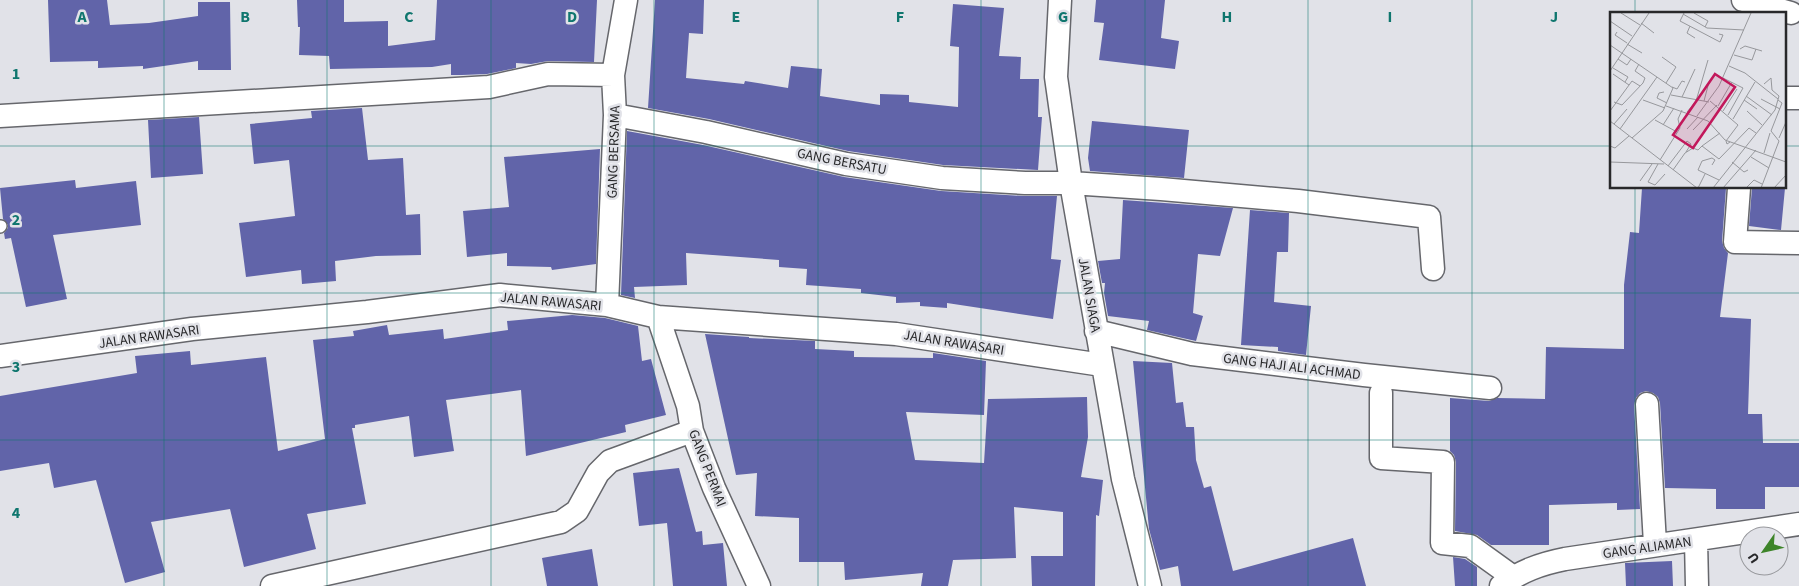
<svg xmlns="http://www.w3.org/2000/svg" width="1799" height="586" font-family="'Source Sans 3',sans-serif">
  <rect width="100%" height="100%" fill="#e1e2e8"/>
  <path fill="#6164a9" d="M 48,0 L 107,0 L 110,25 L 149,23 L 198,16 L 198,2 L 230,2 L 231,70 L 198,70 L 198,61 L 143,69 L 143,66 L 98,68 L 98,61 L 50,62 Z
    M 297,0 L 344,0 L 344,22 L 388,21 L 388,46 L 435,40 L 437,0 L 597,0 L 594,62 L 548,61 L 531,64 L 516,63 L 516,68 L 487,74 L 462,75 L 451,75 L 451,64 L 432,67 L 330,69 L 329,56 L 299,55 L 300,27 L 298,27 Z
    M 655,0 L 704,0 L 703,34 L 689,33 L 686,78 L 744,84 L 745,81 L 788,88 L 791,66 L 822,69 L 820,96 L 880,105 L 880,94 L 909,95 L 909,102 L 958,107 L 959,47 L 950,46 L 953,4 L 1004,8 L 999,56 L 1021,57 L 1020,79 L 1039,79 L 1038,117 L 1042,117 L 1038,170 L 943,165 L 848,151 L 709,119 L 648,108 Z
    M 1096,0 L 1165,0 L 1161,38 L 1179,41 L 1175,69 L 1099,60 L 1104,23 L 1094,22 Z
    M 362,108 L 368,160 L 403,158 L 406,215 L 420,214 L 421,255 L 376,256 L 335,261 L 336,281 L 302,284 L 301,270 L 246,277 L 239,223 L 295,216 L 289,160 L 254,164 L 250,124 L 312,118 L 311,111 Z
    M 199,117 L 203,174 L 151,178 L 148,120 Z
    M 1092,121 L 1189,130 L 1184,178 L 1090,171 L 1088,158 Z
    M 627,131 L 703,145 L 844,177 L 941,191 L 1024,196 L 1057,196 L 1051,259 L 1061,260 L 1053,319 L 947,303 L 947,308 L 920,306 L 920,302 L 896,303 L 896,297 L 861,293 L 861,289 L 806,285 L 807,269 L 779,267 L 779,260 L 686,253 L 687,285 L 634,287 L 635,298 L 621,295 Z
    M 600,149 L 596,264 L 552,270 L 551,267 L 507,266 L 507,253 L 467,257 L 463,211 L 509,207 L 504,157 Z
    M 75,180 L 76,188 L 136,181 L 141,225 L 53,235 L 67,299 L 26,307 L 11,238 L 5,239 L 4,233 L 8,228 L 8,225 L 3,219 L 0,188 Z
    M 1642,188 L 1726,188 L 1722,241 L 1724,248 L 1728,253 L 1720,317 L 1751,319 L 1748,414 L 1762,414 L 1763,443 L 1799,443 L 1799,487 L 1765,487 L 1765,509 L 1716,509 L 1716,489 L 1665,488 L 1660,403 L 1658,397 L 1653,393 L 1646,391 L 1640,393 L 1636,398 L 1634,405 L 1640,509 L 1617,510 L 1617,503 L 1549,505 L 1549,545 L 1491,545 L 1477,535 L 1455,531 L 1456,462 L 1454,455 L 1450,451 L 1450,398 L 1489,401 L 1497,398 L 1545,399 L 1546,347 L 1624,349 L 1624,285 L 1630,232 L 1639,233 Z
    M 1752,188 L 1785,188 L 1781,230 L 1749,226 Z
    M 1123,200 L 1233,208 L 1220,256 L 1198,254 L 1193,313 L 1203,316 L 1196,341 L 1147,330 L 1149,321 L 1108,316 L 1104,293 L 1105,283 L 1102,283 L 1098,261 L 1120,259 Z
    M 1250,210 L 1289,213 L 1288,252 L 1277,252 L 1274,302 L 1311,306 L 1306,355 L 1278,351 L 1278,347 L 1241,345 Z
    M 572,315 L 605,318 L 638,326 L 642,361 L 651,359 L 666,415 L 625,425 L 626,432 L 526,456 L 521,390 L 446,400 L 454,451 L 414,457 L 409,416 L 355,425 L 355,428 L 352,428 L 366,504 L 307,514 L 316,549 L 244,567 L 230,509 L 151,522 L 165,572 L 125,583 L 96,480 L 54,488 L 49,463 L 0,471 L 0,396 L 137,373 L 135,356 L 190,351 L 191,365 L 266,357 L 278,451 L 325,439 L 313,340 L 354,336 L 353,331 L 387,325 L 389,335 L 443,329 L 444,339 L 508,330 L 507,321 Z
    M 705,334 L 749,337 L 749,338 L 815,341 L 815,349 L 854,351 L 854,357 L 933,358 L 933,353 L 986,361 L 984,415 L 906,412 L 915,460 L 984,463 L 988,399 L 1087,397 L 1088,437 L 1081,477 L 1103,480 L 1099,516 L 1096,515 L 1095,586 L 1032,586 L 1031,556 L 1063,556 L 1063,512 L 1014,507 L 1016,558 L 953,560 L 948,586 L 921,586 L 923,573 L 845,580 L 844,562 L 799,562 L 799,518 L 755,516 L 757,473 L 736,475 Z
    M 1133,361 L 1172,363 L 1176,403 L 1183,402 L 1186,427 L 1194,427 L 1196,460 L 1204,488 L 1211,486 L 1233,571 L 1353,538 L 1366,586 L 1181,586 L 1178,566 L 1160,570 L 1149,529 Z
    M 679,468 L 696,532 L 702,531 L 703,545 L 723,543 L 727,586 L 673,586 L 667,523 L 639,526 L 633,473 Z
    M 592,549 L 598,586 L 547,586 L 542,558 Z
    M 1453,557 L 1465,559 L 1477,567 L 1477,586 L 1455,586 Z
    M 1672,561 L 1673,586 L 1626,586 L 1625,563 Z"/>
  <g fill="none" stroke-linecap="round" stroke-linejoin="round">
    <defs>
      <path id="lane" d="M 0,227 L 1,226"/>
      <path id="street" d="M 1060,0 L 1056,77 L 1071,183 L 1123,479 L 1150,586
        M 1743,0 L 1791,13
        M 1785,98 L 1799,98
        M 615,115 L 706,132 L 846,164 L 942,178 L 1025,183 L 1071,183 L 1161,189 L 1298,201 L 1429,217 L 1433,269
        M 0,116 L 489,87 L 548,74 L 613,75
        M 1739,188 L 1735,242 L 1799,243
        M 607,305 L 615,115 L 613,75 L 626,0
        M 658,317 L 688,406 L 692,431 L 714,488 L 759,586
        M 1096,331 L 1192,354 L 1364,375 L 1490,388
        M 0,356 L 192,329 L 367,312 L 500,295 L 607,305 L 658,317 L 896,334 L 1102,365
        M 1381,393 L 1381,458 L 1443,462 L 1442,543 L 1470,546 L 1513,577
        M 1647,404 L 1655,544
        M 1696,540 L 1697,586
        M 272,586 L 561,522 L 577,511 L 598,473 L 610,461 L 692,431
        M 1501,586 C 1521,571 1540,564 1565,559 L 1799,524"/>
    </defs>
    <use href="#lane" stroke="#66676c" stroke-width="14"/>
    <use href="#street" stroke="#66676c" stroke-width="25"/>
    <use href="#lane" stroke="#fff" stroke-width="11"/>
    <use href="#street" stroke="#fff" stroke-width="22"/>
  </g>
  <path fill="none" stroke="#0f766e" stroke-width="1" stroke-opacity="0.55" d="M 164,0 L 164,586M 327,0 L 327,586M 491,0 L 491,586M 654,0 L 654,586M 818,0 L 818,586M 981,0 L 981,586M 1145,0 L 1145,586M 1308,0 L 1308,586M 1472,0 L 1472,586M 1635,0 L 1635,14M 0,146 L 1612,146M 1785,146 L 1799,146M 1635,188 L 1635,586M 0,293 L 1799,293M 0,440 L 1799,440"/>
  <g text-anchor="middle" stroke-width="5" stroke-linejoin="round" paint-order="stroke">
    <g font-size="14" fill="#28282a" stroke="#e1e2e8">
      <text transform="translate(613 152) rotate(-88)" y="5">GANG BERSAMA</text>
      <text transform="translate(842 161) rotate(11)" y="5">GANG BERSATU</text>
      <text transform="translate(1090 295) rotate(80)" y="5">JALAN SIAGA</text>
      <text transform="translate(551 301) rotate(5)" y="5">JALAN RAWASARI</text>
      <text transform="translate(149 336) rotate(-8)" y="5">JALAN RAWASARI</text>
      <text transform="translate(954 342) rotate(9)" y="5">JALAN RAWASARI</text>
      <text transform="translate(1292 366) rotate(7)" y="5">GANG HAJI ALI ACHMAD</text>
      <text transform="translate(708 468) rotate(69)" y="5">GANG PERMAI</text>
      <text transform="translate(1647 547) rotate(-8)" y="5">GANG ALIAMAN</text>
    </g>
  </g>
  <g transform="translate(1610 12)">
    <rect width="176" height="176" fill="#e1e2e8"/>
    <path fill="none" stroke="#97989c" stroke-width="1" d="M 11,1 L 30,13M 74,1 L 70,9 L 110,30 L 113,23 L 109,22M 84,1 L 98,9 L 95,15M 73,2 L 97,16 L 134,18M 0,9 L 22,24M 31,11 L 44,21M 80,14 L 77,21 L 85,26M 7,20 L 5,23 L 17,31M 17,32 L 32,41M 0,33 L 63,76 L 53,99 L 22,126M 130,37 L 135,34 L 152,39M 124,43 L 142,48 L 146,37M 52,45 L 66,55 L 56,71M 8,47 L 17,53 L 21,47M 119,54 L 135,61 L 168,87M 3,56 L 18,65 L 15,70M 0,59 L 39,1M 3,62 L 19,73M 113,66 L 133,76 L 118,103M 62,75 L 67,77 L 72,69 L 75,70M 54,80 L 49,81 L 47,86 L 57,91M 61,83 L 99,90M 136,84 L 162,103M 72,85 L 85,57M 151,87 L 170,97M 33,88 L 55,96M 134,88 L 147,97M 94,89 L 99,70M 100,89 L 128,113 L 116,129 L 117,132 L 120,130M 4,90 L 12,93 L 33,71 L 35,66 L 25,59 L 29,52M 56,94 L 98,109 L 115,128 L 176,150M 108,94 L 122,70M 0,99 L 22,69 L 30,74M 113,99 L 127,77M 137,99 L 152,113M 77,100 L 86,89 L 98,48M 87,104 L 109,74 L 141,1M 123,107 L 145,70M 45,108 L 67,120M 0,109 L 87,176M 4,112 L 17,97M 53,113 L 64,96M 10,117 L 47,65M 77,117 L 88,105M 83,118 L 107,93M 169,126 L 176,110M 0,134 L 5,136 L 19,124M 92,134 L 110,121M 154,141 L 160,121M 141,145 L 159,156M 50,148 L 70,116 L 68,107 L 72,98M 0,150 L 54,152M 122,150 L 134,160 L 138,158M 48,152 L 38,170 L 45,173 L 55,162M 102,153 L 105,148 L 102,146 L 92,149 L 88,158 L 109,168M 58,154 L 77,129 L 81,132 L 76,140M 63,158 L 75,141 L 83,136 L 88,138 L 92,134 L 109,147 L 139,116 L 146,121M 30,169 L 42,152M 88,176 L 95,162M 103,176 L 165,98 L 169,84 L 162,78 L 161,66 L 154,72M 113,176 L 146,138M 136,176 L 144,168 L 152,172M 151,176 L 169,129 L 161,119 L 172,91 L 168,88M 164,176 L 176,163"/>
    <path fill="#c2185b" fill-opacity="0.15" stroke="#c2185b" stroke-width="2.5" d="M 105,62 L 125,75 L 83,136 L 63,123 Z"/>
    <rect width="176" height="176" fill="none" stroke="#28282a" stroke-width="2.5"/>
  </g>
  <g font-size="16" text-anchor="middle" font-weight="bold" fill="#0f766e" stroke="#e1e2e8" stroke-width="5" stroke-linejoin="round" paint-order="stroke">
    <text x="82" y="22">A</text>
    <text x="245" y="22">B</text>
    <text x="409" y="22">C</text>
    <text x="572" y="22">D</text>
    <text x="736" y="22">E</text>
    <text x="900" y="22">F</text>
    <text x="1063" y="22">G</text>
    <text x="1227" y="22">H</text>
    <text x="1390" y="22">I</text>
    <text x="1554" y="22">J</text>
    <text x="16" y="79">1</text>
    <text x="16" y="225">2</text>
    <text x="16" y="372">3</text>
    <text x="16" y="518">4</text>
  </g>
  <g transform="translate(1764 551) rotate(236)"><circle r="24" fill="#e1e2e8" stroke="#97989c"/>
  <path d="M0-4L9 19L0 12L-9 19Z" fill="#3d8429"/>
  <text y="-8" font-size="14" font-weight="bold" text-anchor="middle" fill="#28282a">U</text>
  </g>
</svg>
